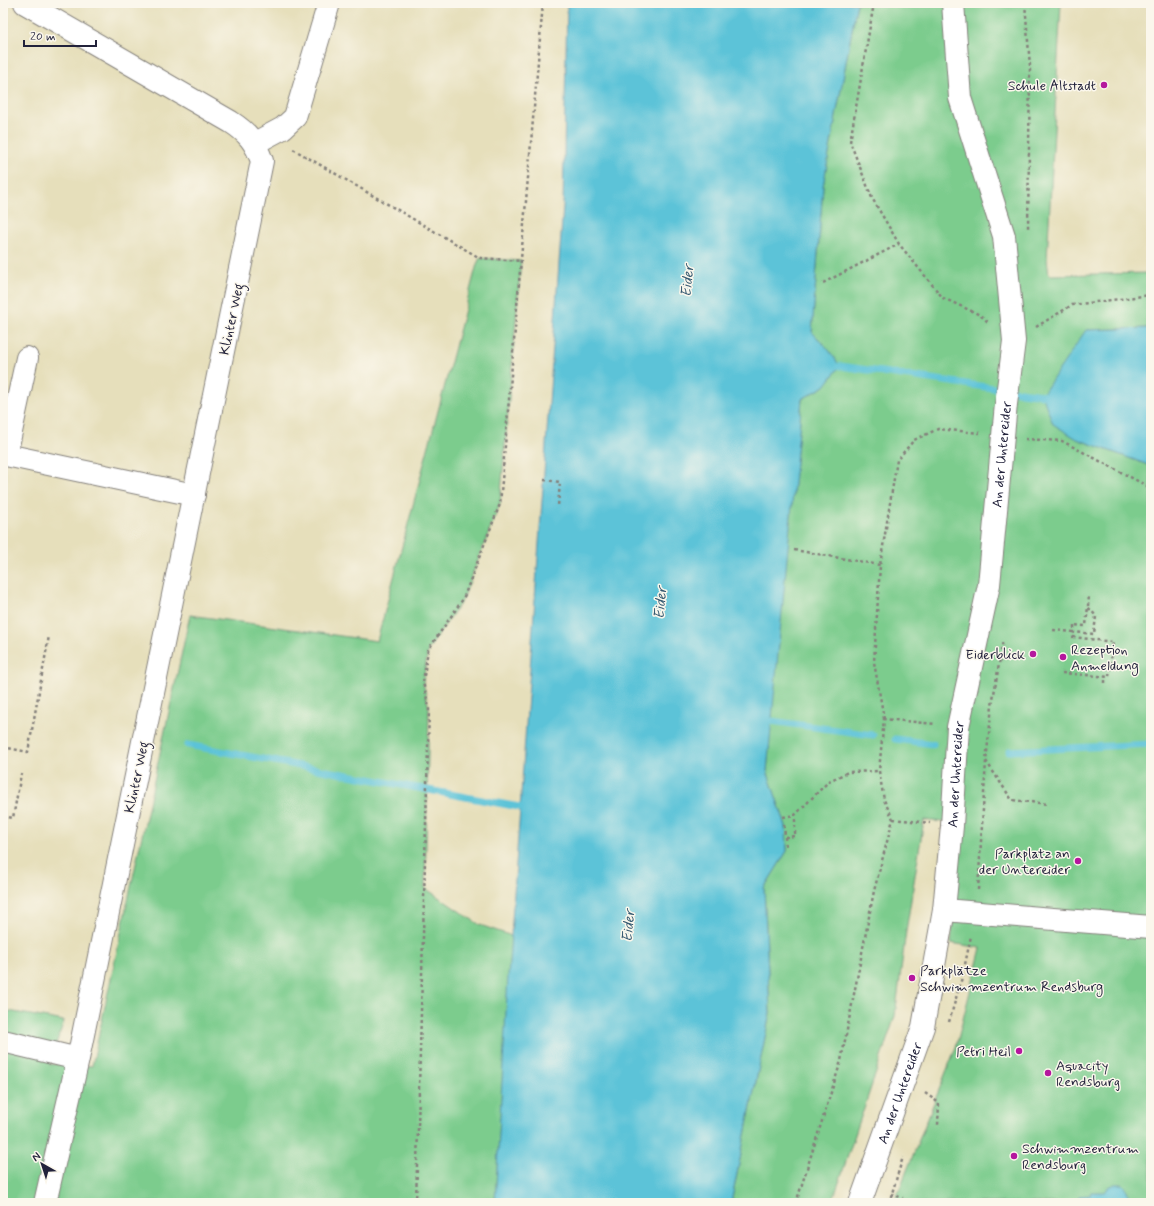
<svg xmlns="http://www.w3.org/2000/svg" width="1154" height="1206" font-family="Mynerve,sans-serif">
  <rect width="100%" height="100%" fill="#fbf7ec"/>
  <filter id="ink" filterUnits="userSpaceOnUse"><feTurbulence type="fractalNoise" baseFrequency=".025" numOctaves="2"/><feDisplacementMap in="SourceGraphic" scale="8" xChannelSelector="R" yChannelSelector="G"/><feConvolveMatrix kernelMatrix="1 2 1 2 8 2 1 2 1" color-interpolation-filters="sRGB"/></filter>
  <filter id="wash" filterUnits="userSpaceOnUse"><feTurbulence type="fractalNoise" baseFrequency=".012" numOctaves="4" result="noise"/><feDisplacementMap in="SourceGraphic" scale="16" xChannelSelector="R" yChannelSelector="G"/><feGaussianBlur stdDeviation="0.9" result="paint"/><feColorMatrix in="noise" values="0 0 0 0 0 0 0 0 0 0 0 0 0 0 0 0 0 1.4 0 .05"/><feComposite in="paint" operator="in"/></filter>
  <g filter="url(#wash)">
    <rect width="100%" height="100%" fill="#e6dfbb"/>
    <path fill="#7bcc8d" stroke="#4e7764" d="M 857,3 L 1061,3 L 1047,259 L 1049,275 L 1151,273 L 1151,328 L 1086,330 L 1077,439 L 1151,466 L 1151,1203 L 894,1203 L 956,1047 L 981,948 L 951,943 L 961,824 L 924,820 L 906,931 L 895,1016 L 832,1203 L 731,1203 L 770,1013 L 764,888 L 787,851 L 786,826 L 767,771 L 771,721 L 802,399 L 825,386 L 828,349 L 812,332 L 823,186 Z
      M 480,258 L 521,261 L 500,504 L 463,599 L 428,650 L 423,682 L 429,708 L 425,888 L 480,925 L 512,936 L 495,1203 L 3,1203 L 3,1010 L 64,1021 L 49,1064 L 92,1066 L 190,615 L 377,641 L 477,264 Z"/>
    <path fill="#5bc3d8" stroke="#3e728a" d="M 567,3 L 857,3 L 823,186 L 812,332 L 828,349 L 840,366 L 825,386 L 802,399 L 767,771 L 786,826 L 787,851 L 764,888 L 770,1013 L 731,1203 L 495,1203 L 508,977 L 563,207 Z
      M 1151,328 L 1151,466 L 1077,439 L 1053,424 L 1042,395 L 1086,330 Z
      M 1115,1184 L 1123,1184 C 1128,1190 1130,1196 1126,1203 L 1077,1203 L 1079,1196 L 1090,1195 L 1091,1192 L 1105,1192 L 1109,1187 Z"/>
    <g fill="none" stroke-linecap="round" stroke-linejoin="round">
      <path stroke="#5bc3d8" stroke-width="7" d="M 840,366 L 1042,395
        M 771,721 L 873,735
        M 895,739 L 933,744
        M 188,745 L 530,809
        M 1009,751 L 1151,744"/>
    </g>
  </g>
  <g filter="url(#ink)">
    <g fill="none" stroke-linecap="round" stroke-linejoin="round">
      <defs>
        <g id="minor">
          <path d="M 255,143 L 283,128 L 295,117 L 329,3"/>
          <path d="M 27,358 L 6,455 L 194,495"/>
          <path d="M 944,910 L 1151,927"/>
          <path d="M 3,1041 L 78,1059"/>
          <path id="s1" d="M 860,1203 L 923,1027 L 944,910 L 952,826 L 958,727 L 989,585 L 1006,404 L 1014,341 L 1004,236 L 960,98 L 953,3"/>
        </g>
        <path id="tertiary" d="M 25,3 L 231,122 C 248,133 255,142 262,161 L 78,1059 L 45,1203"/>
      </defs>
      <use href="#minor" stroke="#84807b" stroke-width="24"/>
      <use href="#tertiary" stroke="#84807b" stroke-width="24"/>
      <path stroke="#84807b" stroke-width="2.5" stroke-dasharray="3 3" stroke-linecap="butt" d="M 874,3 L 850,142 L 872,198 L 899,244 L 943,298 L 980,315 L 988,322
        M 1025,3 L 1030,66 L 1028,230
        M 293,149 L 480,258 L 521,261
        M 823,283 L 899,244
        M 1036,327 L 1072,305 L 1151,295
        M 1025,439 L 1062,441 L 1151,488
        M 544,480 L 560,482 L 558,506
        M 794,550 L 880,565
        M 1053,630 L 1074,632 L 1074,625 L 1086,626 L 1089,596
        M 1062,673 L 1109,677 L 1113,642 L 1073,637 L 1074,632 L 1094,634 L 1096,616 L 1088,607
        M 1105,683 L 1105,676
        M 884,719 L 874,662 L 880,565 L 897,460 L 914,440 L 938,429 L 980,433
        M 3,747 L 28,752 L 49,636
        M 986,761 L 1012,800 L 1048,804
        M 3,816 L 13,818 L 21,774
        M 783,817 L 795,815
        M 893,819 L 930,823
        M 784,825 L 786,848
        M 785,837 L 795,836 L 795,815 L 829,781 L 848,772 L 879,771
        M 978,890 L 986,761 L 992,706 L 1003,640
        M 949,1022 L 963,974 L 971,936
        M 925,1093 L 939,1103 L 938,1125
        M 891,1194 L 903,1198
        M 416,1203 L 429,708 L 423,682 L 428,650 L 463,599 L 500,504 L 543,3
        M 796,1203 L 841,1061 L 874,891 L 893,819 L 884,800 L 879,771 L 884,719 L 935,724
        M 889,1203 L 903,1157"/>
      <use href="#minor" stroke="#fff" stroke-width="22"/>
      <use href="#tertiary" stroke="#fff" stroke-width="22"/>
    </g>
  </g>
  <g fill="#b5179e" stroke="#fbf7ec" stroke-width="1.5">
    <circle cx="1104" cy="85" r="4"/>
    <circle cx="1033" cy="654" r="4"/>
    <circle cx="1063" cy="657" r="4"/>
    <circle cx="1078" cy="861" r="4"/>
    <circle cx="912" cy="978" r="4"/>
    <circle cx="1019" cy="1051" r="4"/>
    <circle cx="1048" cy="1073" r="4"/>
    <circle cx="1014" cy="1156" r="4"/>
  </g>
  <g text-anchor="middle" stroke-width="3" stroke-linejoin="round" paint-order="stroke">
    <g font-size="14" fill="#22223b" stroke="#fbf7ec" text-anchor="end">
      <text x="1096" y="90">Schule Altstadt</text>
      <text x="1071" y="654" text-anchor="start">Rezeption<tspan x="1071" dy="16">Anmeldung</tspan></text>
      <text x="1025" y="659">Eiderblick</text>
      <text x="1070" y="858">Parkplatz an<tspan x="1070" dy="16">der Untereider</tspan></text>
      <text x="920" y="975" text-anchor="start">Parkplätze<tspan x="920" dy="16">Schwimmzentrum Rendsburg</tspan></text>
      <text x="1011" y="1056">Petri Heil</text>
      <text x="1056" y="1070" text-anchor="start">Aquacity<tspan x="1056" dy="16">Rendsburg</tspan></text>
      <text x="1022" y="1153" text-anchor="start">Schwimmzentrum<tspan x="1022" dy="16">Rendsburg</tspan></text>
    </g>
    <g font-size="14" fill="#22223b" stroke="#fbf7ec">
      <text transform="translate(231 319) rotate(-78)" y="5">Klinter Weg</text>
      <text dy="5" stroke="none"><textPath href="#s1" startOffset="766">An der Untereider</textPath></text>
      <text dy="5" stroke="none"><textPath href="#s1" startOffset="442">An der Untereider</textPath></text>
      <text transform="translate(136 777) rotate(-78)" y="5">Klinter Weg</text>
      <text dy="5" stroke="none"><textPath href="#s1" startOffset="117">An der Untereider</textPath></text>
    </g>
    <g font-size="15" font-style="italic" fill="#365a72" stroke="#fbf7ec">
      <text transform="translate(687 281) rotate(-85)" y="5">Eider</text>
      <text transform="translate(660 603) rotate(-85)" y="5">Eider</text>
      <text transform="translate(628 926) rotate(-85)" y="5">Eider</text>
    </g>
  </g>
  <rect width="1154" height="1206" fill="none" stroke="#fbf7ec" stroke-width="16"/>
  <g transform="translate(42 1164) rotate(321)" stroke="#fbf7ec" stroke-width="3" paint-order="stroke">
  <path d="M0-3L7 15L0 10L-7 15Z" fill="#22223b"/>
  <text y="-6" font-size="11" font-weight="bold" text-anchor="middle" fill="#22223b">N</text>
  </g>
  <path d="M24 40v6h72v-6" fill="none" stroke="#22223b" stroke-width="2"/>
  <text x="30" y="40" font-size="12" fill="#22223b" stroke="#fbf7ec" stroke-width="3" paint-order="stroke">20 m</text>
</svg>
